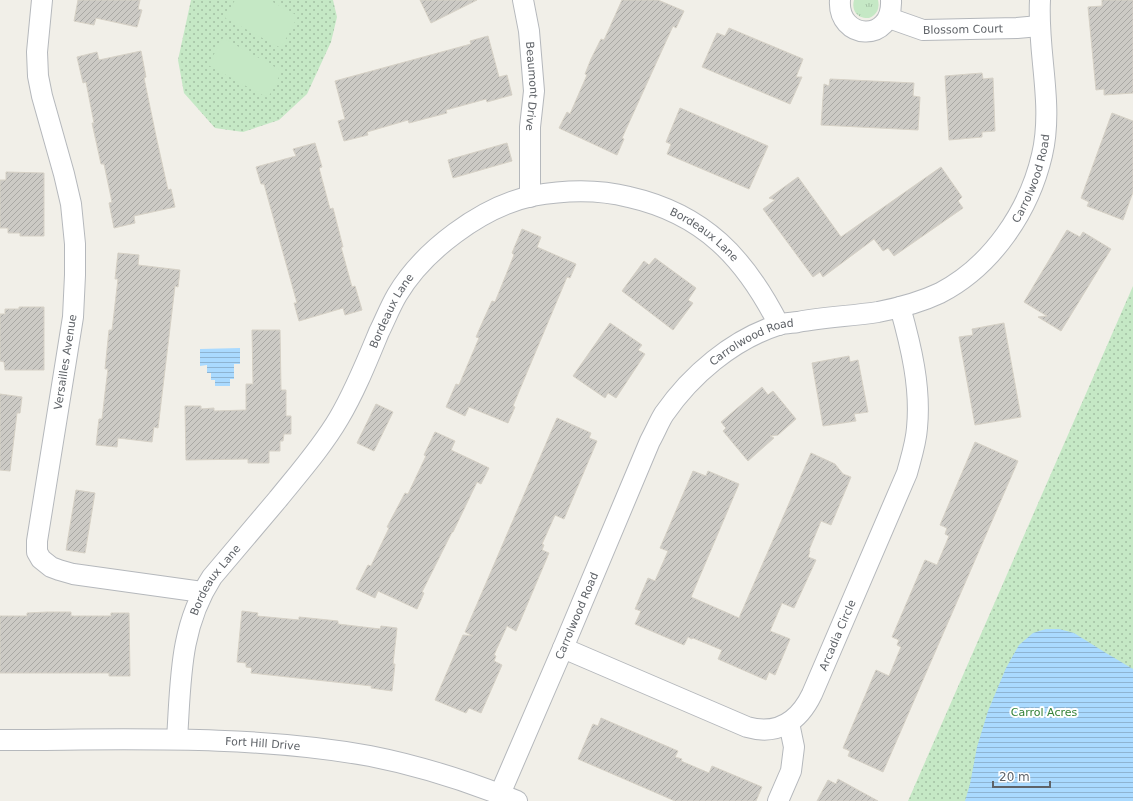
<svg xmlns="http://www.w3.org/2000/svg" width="1133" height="801" font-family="'DejaVu Sans',sans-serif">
  <defs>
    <pattern id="grass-tufts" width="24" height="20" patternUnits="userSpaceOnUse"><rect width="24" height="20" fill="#c5e8c5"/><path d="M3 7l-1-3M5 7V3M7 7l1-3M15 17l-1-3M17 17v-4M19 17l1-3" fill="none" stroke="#a3c0a4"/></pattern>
    <pattern id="park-dots" width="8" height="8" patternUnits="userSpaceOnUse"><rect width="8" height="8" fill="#c5e8c5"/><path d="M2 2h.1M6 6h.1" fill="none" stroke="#a3c0a4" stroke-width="1.8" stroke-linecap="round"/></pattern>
    <pattern id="water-rules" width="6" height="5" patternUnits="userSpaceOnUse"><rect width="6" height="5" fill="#aadaff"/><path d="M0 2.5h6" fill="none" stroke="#8eb4d2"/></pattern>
    <pattern id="building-hatch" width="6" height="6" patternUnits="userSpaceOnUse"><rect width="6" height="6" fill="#cccac5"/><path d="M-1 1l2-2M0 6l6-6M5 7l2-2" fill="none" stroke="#a9a8a4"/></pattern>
  </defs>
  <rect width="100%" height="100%" fill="#f1efe8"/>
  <path fill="url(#grass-tufts)" d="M 854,0 L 878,0 C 880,8 877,15 869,18 C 858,19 851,11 854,0 Z"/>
  <path fill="url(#park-dots)" d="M 191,0 L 333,0 L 337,17 L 331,42 L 307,94 L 279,120 L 243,132 L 215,128 L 184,93 L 178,60 Z
    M 1133,286 L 1133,801 L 908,801 Z"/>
  <path fill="#c5e8c5" d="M 235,0 L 269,0 L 298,16 L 281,48 L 225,18 Z
    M 223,38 L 282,71 L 268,98 L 208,65 Z"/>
  <path fill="url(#water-rules)" d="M 240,348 L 240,364 L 234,364 L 234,379 L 230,379 L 230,386 L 215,386 L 215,380 L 211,380 L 211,373 L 207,373 L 207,365 L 200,366 L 200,349 Z
    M 1046,629 L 1059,629 L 1074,633 L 1106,653 L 1133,669 L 1133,801 L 965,801 L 970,784 L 977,747 L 988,711 L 1006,668 L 1019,645 L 1033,633 Z"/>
  <path fill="url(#building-hatch)" stroke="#d6d1c6" d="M 78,0 L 140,0 L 138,9 L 142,10 L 137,27 L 96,18 L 94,25 L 74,21 Z
    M 420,0 L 477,0 L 431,23 Z
    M 622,0 L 658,0 L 684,11 L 676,28 L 673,26 L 622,138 L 624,139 L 617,155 L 559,128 L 567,112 L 570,114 L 587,75 L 585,74 L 591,59 L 601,39 L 604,40 Z
    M 1102,0 L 1133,0 L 1133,93 L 1104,95 L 1104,89 L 1096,90 L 1088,7 L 1102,6 Z
    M 729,28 L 803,59 L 796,77 L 802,77 L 790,104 L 702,67 L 717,33 L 725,36 Z
    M 488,36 L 499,77 L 507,75 L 512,95 L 487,102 L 486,99 L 446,110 L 447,113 L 409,123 L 408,120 L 367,132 L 368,135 L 344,141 L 338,121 L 345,119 L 335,81 L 471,44 L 470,41 Z
    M 141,51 L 146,77 L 144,78 L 156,136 L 168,190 L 171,189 L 175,207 L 134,216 L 135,223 L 114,228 L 109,203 L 112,202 L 104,164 L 101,164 L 92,123 L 94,123 L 86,82 L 83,83 L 77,57 L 97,52 L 99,60 Z
    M 982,73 L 983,79 L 993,78 L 995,131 L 982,132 L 982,137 L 949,140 L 945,76 Z
    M 830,79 L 914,83 L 913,96 L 920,97 L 918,130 L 821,125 L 824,84 L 829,86 Z
    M 680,108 L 768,146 L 749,189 L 667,154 L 671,144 L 666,142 Z
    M 1112,113 L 1133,121 L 1133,192 L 1123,220 L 1087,206 L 1089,202 L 1081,198 Z
    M 315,143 L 322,167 L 319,168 L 330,209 L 333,208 L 343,247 L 341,247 L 352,287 L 355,286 L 362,310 L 345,315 L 343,308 L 299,321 L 294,303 L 297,303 L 264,184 L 261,184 L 256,167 L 296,156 L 293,149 Z
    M 507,143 L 512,161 L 453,178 L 448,160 Z
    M 941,167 L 962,197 L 958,201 L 963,208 L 894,256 L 888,248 L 883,251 L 874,239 L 823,277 L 820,272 L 813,277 L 763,209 L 775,200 L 769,198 L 798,177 L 841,237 Z
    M 6,172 L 44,173 L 44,236 L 20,236 L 20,233 L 8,233 L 8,228 L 0,228 L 0,180 L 6,180 Z
    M 522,229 L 541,237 L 537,247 L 576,264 L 570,278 L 567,277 L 520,389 L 513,406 L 515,407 L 508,423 L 469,407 L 465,416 L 446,407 L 456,384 L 459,385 L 479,338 L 476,337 L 483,321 L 492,301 L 495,302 L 514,255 L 512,253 Z
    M 1067,230 L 1080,237 L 1083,232 L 1111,249 L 1061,331 L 1038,317 L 1047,316 L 1024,302 Z
    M 118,253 L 139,255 L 138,265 L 180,270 L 178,287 L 175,286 L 158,428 L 154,427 L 152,442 L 118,438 L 117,447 L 96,445 L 99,419 L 102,419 L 105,393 L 108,369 L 105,369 L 109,330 L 112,330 L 118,279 L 115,279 Z
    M 655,258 L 696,288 L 688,300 L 693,303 L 673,330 L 622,291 L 644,261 L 649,265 Z
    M 19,307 L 44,307 L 44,370 L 5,370 L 4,362 L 0,361 L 0,314 L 5,314 L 5,309 L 19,309 Z
    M 610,323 L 642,345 L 638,350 L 645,354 L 616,398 L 608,393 L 605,398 L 573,376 Z
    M 1004,323 L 1021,417 L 975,425 L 959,337 L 973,335 L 972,329 Z
    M 252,330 L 280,330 L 281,390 L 286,390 L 286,416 L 291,416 L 291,434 L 284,434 L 283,441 L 280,441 L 280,451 L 269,451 L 269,463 L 248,463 L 248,459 L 186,460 L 185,406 L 201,406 L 201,409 L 214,408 L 214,411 L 246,410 L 246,384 L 253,384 Z
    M 849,356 L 850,362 L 858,360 L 868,412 L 854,414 L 856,421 L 823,426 L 812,363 Z
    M 762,387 L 768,395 L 773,391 L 796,419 L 778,435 L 770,436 L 774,438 L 748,461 L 723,431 L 726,428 L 721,422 Z
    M 0,394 L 22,397 L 20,413 L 17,413 L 10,471 L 0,470 Z
    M 376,404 L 393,412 L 374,451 L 357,443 Z
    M 557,418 L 591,433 L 589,438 L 597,441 L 564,519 L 555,515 L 542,544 L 544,545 L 542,550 L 549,553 L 516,631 L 507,626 L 494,655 L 496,656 L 494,661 L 502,665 L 481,713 L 469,708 L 466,713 L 435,700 L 463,635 L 473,636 L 465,632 Z
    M 435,432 L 455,441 L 451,450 L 489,468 L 481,484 L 477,482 L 453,532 L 452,532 L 422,592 L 424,593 L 417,609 L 378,591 L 375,598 L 356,589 L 368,565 L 371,566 L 389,528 L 387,527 L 405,493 L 408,494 L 426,456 L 424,455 Z
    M 975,442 L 1018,461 L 883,772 L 848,756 L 850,751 L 843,748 L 876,670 L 889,676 L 901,647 L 897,645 L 899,640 L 892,637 L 925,560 L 937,565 L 949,536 L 945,534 L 947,528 L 940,525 Z
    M 811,453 L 835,464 L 843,474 L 851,477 L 831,525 L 821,521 L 809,550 L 810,551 L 808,557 L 816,560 L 794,608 L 782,603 L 770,631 L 790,639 L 775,675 L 769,672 L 766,680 L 718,659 L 722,650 L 693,638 L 692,639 L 688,637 L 684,645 L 635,624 L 641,611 L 635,609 L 648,578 L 655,581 L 668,551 L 660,548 L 693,471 L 706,476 L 708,471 L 739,484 L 691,597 L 739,618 Z
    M 76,490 L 95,493 L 85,553 L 66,550 Z
    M 242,611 L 258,613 L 257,616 L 299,620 L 299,617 L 338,621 L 338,624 L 380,629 L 381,626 L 397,628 L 393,664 L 395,664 L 392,691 L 371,688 L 372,686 L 251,673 L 252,668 L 246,667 L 246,663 L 237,662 Z
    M 48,612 L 71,612 L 71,616 L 111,616 L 111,613 L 129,613 L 130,676 L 109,676 L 109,673 L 0,673 L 0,616 L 27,616 L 27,613 Z
    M 601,718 L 678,751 L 675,757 L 682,759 L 681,761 L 709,773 L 712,766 L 762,787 L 756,801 L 675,801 L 578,759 L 593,724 L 598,726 Z
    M 838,779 L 878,801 L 817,801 L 828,780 L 836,784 Z"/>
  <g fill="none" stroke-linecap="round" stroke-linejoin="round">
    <defs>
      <g id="minor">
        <path d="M 42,0 L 37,52 L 38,76 L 42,96 L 64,174 L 71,204 L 75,244 L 75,275 L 73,317 L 37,541 L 37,552 L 41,559 L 51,567 L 59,570 L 73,574 L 202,592"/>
        <path id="s1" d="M 523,0 L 529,31 L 534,91 L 530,127 L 530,197"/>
        <path d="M 840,0 C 837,40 893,44 891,0"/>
        <path id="s2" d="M 889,18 L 923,30 L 1017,28 L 1039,26"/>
        <path id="s3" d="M 563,648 L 747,727 C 778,736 799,721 812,694 L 907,473 C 911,458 916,443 917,428 C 921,387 911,346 900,307"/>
        <path id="s4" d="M 177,739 C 181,681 179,628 212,577 C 234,551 256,525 278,499 C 299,473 322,447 339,418 C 355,391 367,361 379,332 C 385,320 390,307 397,295 C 423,251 481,207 532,196 C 564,190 598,189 629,197 C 704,214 745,258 779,325"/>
        <path id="s5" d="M 0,740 C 123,740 248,734 370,756 C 421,766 470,782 517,801"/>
        <path id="s6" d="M 500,794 L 563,648 L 650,441 C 655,432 659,422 664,414 C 691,375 732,340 778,325 C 784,323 791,323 798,322 C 824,317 852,316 878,312 C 899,308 921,302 940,293 C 992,266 1029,211 1042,155 C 1054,104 1037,52 1040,0"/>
        <path d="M 778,801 L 791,771 L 794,747 L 789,723"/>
      </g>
    </defs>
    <use href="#minor" stroke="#b5b8bc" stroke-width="22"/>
    <use href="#minor" stroke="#fff" stroke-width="20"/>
  </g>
  <g text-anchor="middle" stroke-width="4" stroke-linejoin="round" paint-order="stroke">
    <g font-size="11" fill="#5f6368" stroke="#fff">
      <text dy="4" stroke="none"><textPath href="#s2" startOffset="76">Blossom Court</textPath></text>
      <text dy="4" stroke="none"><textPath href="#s1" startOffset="87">Beaumont Drive</textPath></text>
      <text dy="4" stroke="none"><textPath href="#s6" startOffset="878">Carrolwood Road</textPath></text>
      <text dy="4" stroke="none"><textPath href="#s4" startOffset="862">Bordeaux Lane</textPath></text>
      <text dy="4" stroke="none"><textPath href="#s4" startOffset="491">Bordeaux Lane</textPath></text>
      <text dy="4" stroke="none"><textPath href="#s6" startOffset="530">Carrolwood Road</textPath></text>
      <text transform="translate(65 362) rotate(-81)" y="4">Versailles Avenue</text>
      <text dy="4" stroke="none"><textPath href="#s4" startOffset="167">Bordeaux Lane</textPath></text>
      <text dy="4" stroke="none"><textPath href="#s6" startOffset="194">Carrolwood Road</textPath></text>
      <text dy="4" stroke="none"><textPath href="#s3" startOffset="345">Arcadia Circle</textPath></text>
      <text dy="4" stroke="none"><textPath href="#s5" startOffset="263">Fort Hill Drive</textPath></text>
    </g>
    <g font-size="11" fill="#348238" stroke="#fff">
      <text x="1044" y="716">Carrol Acres</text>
    </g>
  </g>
  <path d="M993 781v6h57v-6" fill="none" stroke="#5f6368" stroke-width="2"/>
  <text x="999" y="781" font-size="12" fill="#5f6368" stroke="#ffffff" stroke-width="3" paint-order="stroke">20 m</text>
</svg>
